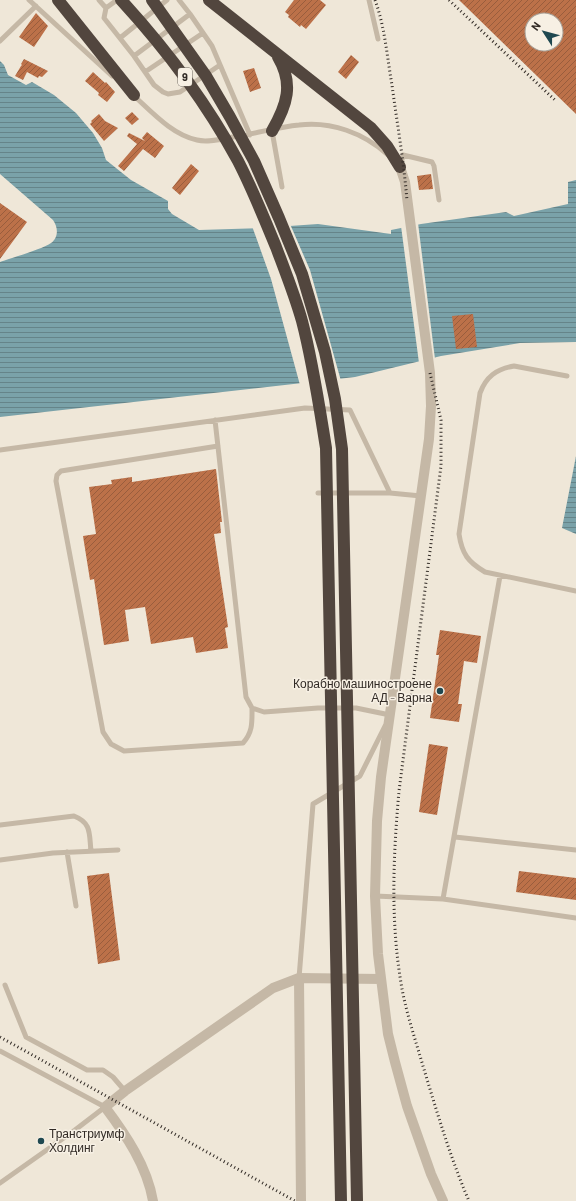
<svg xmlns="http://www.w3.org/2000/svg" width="576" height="1201" font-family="Barlow,sans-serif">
  <defs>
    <pattern id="water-rules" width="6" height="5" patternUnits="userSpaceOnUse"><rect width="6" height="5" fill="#7aa2a9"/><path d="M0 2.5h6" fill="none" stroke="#658489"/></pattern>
    <pattern id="building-hatch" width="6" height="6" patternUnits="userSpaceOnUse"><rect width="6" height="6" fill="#bc7149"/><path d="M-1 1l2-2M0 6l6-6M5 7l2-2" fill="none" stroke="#995d3d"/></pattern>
  </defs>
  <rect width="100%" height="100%" fill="#efe7d8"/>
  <path fill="url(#water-rules)" d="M 0,61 L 4,65 L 8,75 L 26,85 L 32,82 L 54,95 L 76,113 L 93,133 L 102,148 L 106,160 L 131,180 L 168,201 L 168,209 L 172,214 L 199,230 L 261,228 L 318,224 L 391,234 L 391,230 L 421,224 L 506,212 L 514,216 L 568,204 L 568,182 L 576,180 L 576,342 L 520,343 L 441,356 L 355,377 L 0,417 L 0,262 C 11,258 43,249 51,243 C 59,237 58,227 53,220 L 0,174 Z
    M 576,456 L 576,534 L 562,528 Z"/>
  <path fill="#efe7d8" d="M 418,223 L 435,359 L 419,363 L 401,226 Z
    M 290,224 L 310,270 L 341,381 L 300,385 L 271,279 L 252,226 Z"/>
  <path fill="url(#building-hatch)" fill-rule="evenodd" d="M 294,0 L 320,0 L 326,5 L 306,29 L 301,25 L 300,27 L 288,17 L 289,15 L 285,12 Z
    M 459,0 L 576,0 L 576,114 ZM 532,20 L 556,20 L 556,44 L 532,44 Z
    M 36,13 L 48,26 L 34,47 L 19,37 Z
    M 351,55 L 359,62 L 346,79 L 338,72 Z
    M 24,59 L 48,71 L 42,77 L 39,76 L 38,78 L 27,72 L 23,80 L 15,76 L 21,66 L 22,65 L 21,64 Z
    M 254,68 L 261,88 L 250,92 L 243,71 Z
    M 93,72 L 105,83 L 106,82 L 115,92 L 107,102 L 98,95 L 99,93 L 85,81 Z
    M 132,112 L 139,119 L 132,125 L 125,118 Z
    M 99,114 L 105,121 L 118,128 L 104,141 L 90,124 L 92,122 L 91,121 Z
    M 147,132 L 164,146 L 155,158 L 143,149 L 124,171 L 118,166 L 137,144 L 127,136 L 129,133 L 145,141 L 142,138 Z
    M 191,164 L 199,171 L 180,195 L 172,188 Z
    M 431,174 L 433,189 L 419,190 L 417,176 Z
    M 0,203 L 27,222 L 0,259 Z
    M 473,314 L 477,347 L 456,349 L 452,316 Z
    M 216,469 L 222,522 L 220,522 L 221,533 L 214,534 L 228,627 L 225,628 L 228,648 L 196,653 L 193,637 L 151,644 L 145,607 L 125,610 L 129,641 L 104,645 L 94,579 L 90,580 L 83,536 L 96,534 L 89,487 L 112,484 L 111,480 L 132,477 L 132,482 Z
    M 440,630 L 481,636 L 477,663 L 464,661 L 458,704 L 462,704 L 459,722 L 430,718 L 439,655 L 436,655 Z
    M 429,744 L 448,747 L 437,815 L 419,812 Z
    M 519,871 L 576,878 L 576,900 L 516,892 Z
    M 109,873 L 120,960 L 98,964 L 87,876 Z"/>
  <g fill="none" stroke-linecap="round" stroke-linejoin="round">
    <path stroke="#c5b8a6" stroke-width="5" d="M 29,0 L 112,76
      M 99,0 L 106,8
      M 117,0 L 106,8 L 104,18 L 134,56 L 154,85 L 163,92 L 168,94 L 180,92 L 220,65
      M 179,0 L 190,14 L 212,46 L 250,135
      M 369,0 L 378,39
      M 120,38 L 167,0
      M 0,41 L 36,6
      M 134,56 L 190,14
      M 145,72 L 203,33
      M 133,95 C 151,111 172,135 197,140 C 208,143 221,139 233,137 C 255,134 277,127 299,125 C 331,121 364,133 388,155
      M 272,131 L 282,187
      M 401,164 L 403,155 L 432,162 L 434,166 L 439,200
      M 567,376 L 514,366 C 496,369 486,377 480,393 L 459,534 C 462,554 468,562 485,572 L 576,591
      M 215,420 L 246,697 L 252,708 L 264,712 L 318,708 L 356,708 L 390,715
      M 218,446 L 61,471 L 57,475 L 56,481 L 103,732 L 111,744 L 124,751 L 243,743 C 253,732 252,722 252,708
      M 0,450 L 305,408 L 350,410 L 390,493 L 421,496
      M 318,493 L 390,493
      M 0,825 L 74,816 C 92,823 89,834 91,851
      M 455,837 L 576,850
      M 67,852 L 76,906
      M 0,860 L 53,853 L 118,850
      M 375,896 L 443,899 L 576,918
      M 443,899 L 500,576
      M 299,978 L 313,804 L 360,776 L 385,726
      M 5,985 L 26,1037 L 87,1070 L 103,1070 L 113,1077 L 125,1091
      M 0,1051 L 105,1107 L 75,1130 L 0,1183"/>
    <path stroke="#c5b8a6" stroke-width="10" d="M 400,167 L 405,182 L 430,373 L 431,406 L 429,439 L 381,777 L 377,821 L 375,896 L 378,954 L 388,1034 L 395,1062 L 407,1106 L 431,1174 L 443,1201
      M 299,978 L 301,1201
      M 153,1201 C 147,1166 126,1135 105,1107 L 125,1091 L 273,988 L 299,978 L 381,979"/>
    <path stroke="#52463e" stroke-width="12" d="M 58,0 L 134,95
      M 121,0 C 166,49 206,102 238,161 C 252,188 264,218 276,247 C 285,271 295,296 302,321 C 313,363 319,405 326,448 L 341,1201
      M 152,0 L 206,76 L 230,117 L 254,161 L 279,218 L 302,274 L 325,352 L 335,399 L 342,449 L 357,1201
      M 209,0 L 371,128 L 387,146 L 400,167
      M 272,131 C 287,105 294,84 278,57"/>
    <path stroke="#322b26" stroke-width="3" stroke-dasharray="1 3" stroke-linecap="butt" d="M 375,0 C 385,27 387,57 392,85 C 397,123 404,162 407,201
      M 449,0 L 556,101
      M 430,373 L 441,420 L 441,466 L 399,791 C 393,858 390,927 403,994 C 408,1018 416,1042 423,1066 C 437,1112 450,1157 469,1201
      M 0,1037 L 295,1201"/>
  </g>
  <g fill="#1f4850" stroke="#f7f0e4" stroke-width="1.5">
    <circle cx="440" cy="691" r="4"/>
    <circle cx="41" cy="1141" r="4"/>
  </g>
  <g text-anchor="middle" stroke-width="3" stroke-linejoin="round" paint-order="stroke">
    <rect fill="#f7f0e4" stroke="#6d665f" stroke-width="1" x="178" y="68" width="14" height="18" rx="3"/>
    <g font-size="11" font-weight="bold" fill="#322b26">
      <text x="185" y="81">9</text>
    </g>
    <g font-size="12" fill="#322b26" stroke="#f7f0e4" text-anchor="end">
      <text x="432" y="688">Корабно машиностроене<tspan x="432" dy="14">АД - Варна</tspan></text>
      <text x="49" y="1138" text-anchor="start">Транстриумф<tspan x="49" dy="14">Холдинг</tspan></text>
    </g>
  </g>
  <g transform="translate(544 32) rotate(306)"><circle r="19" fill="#f7f0e4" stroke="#a8a198"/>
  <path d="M0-3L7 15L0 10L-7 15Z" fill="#1f4850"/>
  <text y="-6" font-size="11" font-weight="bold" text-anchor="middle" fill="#322b26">N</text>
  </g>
</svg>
